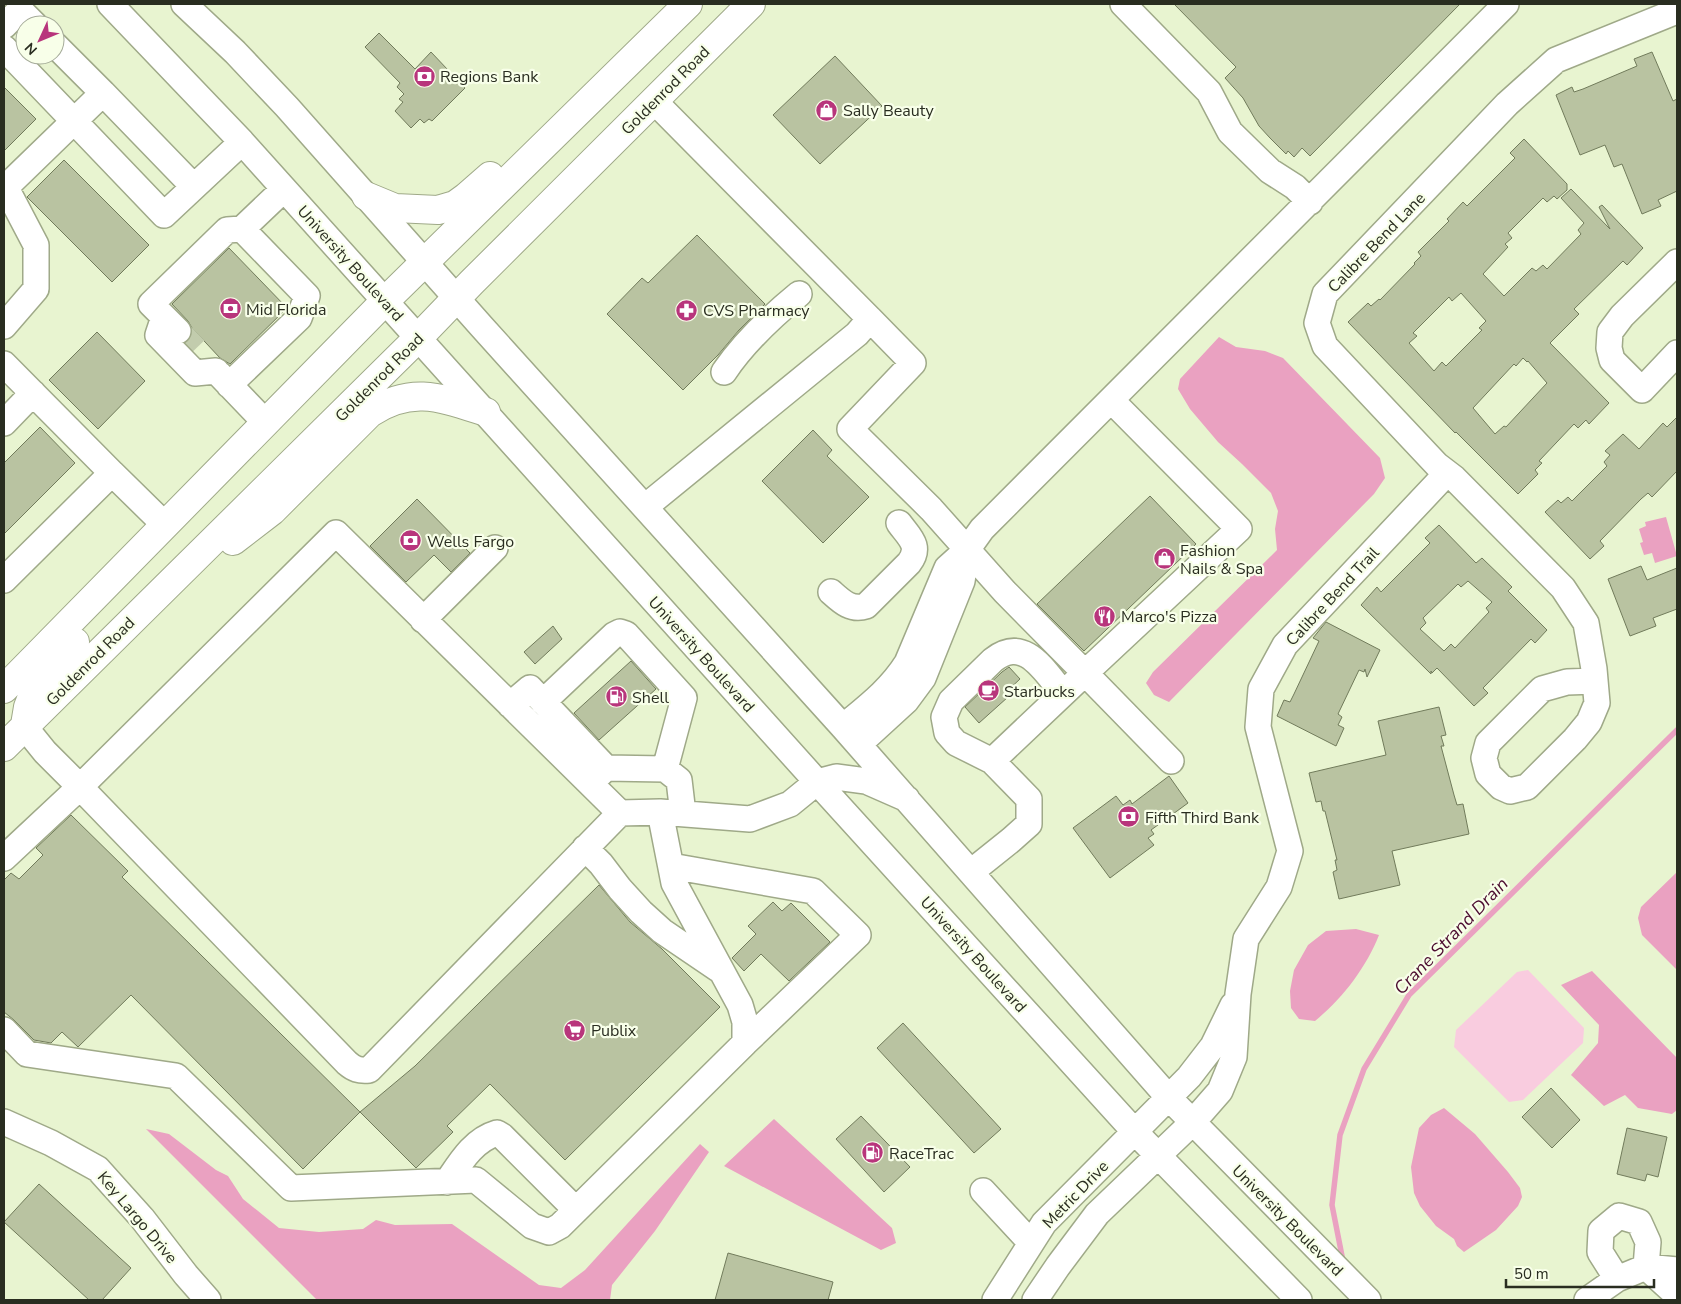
<svg xmlns="http://www.w3.org/2000/svg" width="1681" height="1304" font-family="'Nunito Sans',sans-serif">
  <rect width="100%" height="100%" fill="#e8f4d0"/>
  <path fill="#f9ccdf" d="M 1528,970 L 1584,1028 L 1583,1043 L 1523,1100 L 1509,1102 L 1454,1047 L 1456,1030 L 1517,972 Z"/>
  <path fill="#eaa1c1" d="M 1219,337 L 1236,347 L 1265,351 L 1283,358 L 1380,458 L 1385,478 L 1374,494 L 1169,702 L 1154,695 L 1146,683 L 1153,672 L 1277,550 L 1275,529 L 1278,511 L 1271,493 L 1242,464 L 1218,442 L 1190,409 L 1178,389 L 1180,379 Z
    M 1666,517 L 1677,556 L 1655,563 L 1652,553 L 1644,555 L 1640,543 L 1643,542 L 1639,529 L 1646,526 L 1645,522 Z
    M 1677,872 L 1677,970 L 1642,935 L 1638,918 L 1641,907 Z
    M 1356,929 L 1379,935 C 1366,968 1342,999 1315,1021 L 1299,1019 L 1291,1008 L 1290,991 L 1294,970 L 1308,945 L 1326,931 Z
    M 1592,971 L 1677,1058 L 1677,1110 L 1672,1114 L 1638,1108 L 1625,1095 L 1604,1106 L 1571,1075 L 1598,1043 L 1599,1025 L 1561,985 Z
    M 1444,1108 L 1475,1134 L 1508,1172 L 1520,1188 L 1522,1197 L 1518,1206 L 1496,1230 L 1464,1252 L 1457,1246 L 1454,1239 L 1436,1226 L 1420,1206 L 1414,1193 L 1411,1167 L 1419,1128 L 1431,1115 Z
    M 774,1119 L 892,1228 L 896,1243 L 881,1250 L 724,1166 Z
    M 146,1129 L 169,1134 L 216,1170 L 228,1176 L 243,1199 L 279,1228 L 319,1232 L 363,1229 L 376,1220 L 395,1225 L 452,1224 L 539,1285 L 561,1288 L 585,1270 L 700,1144 L 709,1152 L 655,1231 L 612,1285 L 610,1300 L 317,1300 Z"/>
  <g fill="none" stroke-linecap="round" stroke-linejoin="round">
    <path stroke="#eaa1c1" stroke-width="5.5" d="M 1343,1261 L 1332,1205 L 1340,1135 L 1364,1069 L 1409,995 L 1677,730"/>
  </g>
  <path fill="#b9c3a1" stroke="#717b5b" fill-rule="evenodd" d="M 1174,4 L 1460,4 L 1310,156 L 1302,148 L 1294,157 L 1288,151 L 1286,154 L 1270,138 L 1259,126 L 1243,98 L 1225,78 L 1236,67 Z
    M 379,33 L 415,69 L 431,52 L 465,88 L 432,121 L 429,119 L 424,123 L 420,119 L 411,128 L 395,111 L 403,102 L 399,99 L 404,94 L 397,87 L 400,83 L 365,47 Z
    M 1652,52 L 1673,101 L 1677,99 L 1677,191 L 1658,200 L 1661,206 L 1642,214 L 1622,164 L 1614,167 L 1605,145 L 1580,155 L 1556,95 L 1572,87 L 1574,92 L 1583,89 L 1637,66 L 1634,59 Z
    M 835,56 L 882,106 L 820,164 L 773,115 Z
    M 4,87 L 36,119 L 4,151 Z
    M 1524,139 L 1567,184 L 1567,190 L 1557,199 L 1554,196 L 1547,202 L 1543,198 L 1508,233 L 1512,238 L 1505,244 L 1508,247 L 1483,274 L 1504,296 L 1532,268 L 1536,271 L 1543,265 L 1547,269 L 1581,234 L 1578,230 L 1584,223 L 1561,198 L 1571,189 L 1610,229 L 1599,207 L 1602,205 L 1643,248 L 1627,265 L 1623,261 L 1574,309 L 1579,314 L 1550,343 L 1609,403 L 1589,424 L 1586,420 L 1578,428 L 1574,424 L 1539,461 L 1542,463 L 1535,470 L 1538,474 L 1518,494 L 1456,432 L 1455,433 L 1348,322 L 1368,303 L 1371,306 L 1379,299 L 1380,300 L 1415,264 L 1414,263 L 1421,256 L 1418,252 L 1449,221 L 1447,219 L 1463,202 L 1467,206 L 1515,158 L 1510,153 ZM 1461,293 L 1486,321 L 1479,328 L 1482,330 L 1446,366 L 1442,362 L 1434,371 L 1409,343 L 1417,336 L 1413,333 L 1449,297 L 1452,301 ZM 1523,358 L 1527,362 L 1528,361 L 1547,383 L 1506,427 L 1504,426 L 1495,434 L 1473,408 L 1514,364 L 1516,366 Z
    M 64,160 L 149,245 L 112,282 L 27,197 Z
    M 697,235 L 765,304 L 739,330 L 718,355 L 683,390 L 607,314 L 642,278 L 648,283 Z
    M 229,248 L 287,308 L 230,364 L 220,358 L 192,328 L 188,321 L 172,304 Z
    M 97,332 L 145,381 L 98,429 L 49,380 Z
    M 1677,417 L 1677,471 L 1652,497 L 1648,493 L 1641,499 L 1600,541 L 1604,546 L 1590,559 L 1545,512 L 1558,500 L 1561,503 L 1568,497 L 1572,501 L 1607,466 L 1604,462 L 1610,455 L 1605,451 L 1623,434 L 1639,449 L 1663,423 L 1667,427 Z
    M 40,427 L 75,463 L 4,534 L 4,463 Z
    M 813,430 L 832,450 L 827,456 L 869,497 L 823,543 L 762,481 Z
    M 1150,496 L 1196,544 L 1084,651 L 1037,604 Z
    M 417,499 L 470,553 L 451,572 L 434,555 L 406,582 L 370,546 Z
    M 1439,525 L 1476,563 L 1482,558 L 1512,587 L 1508,591 L 1547,630 L 1535,643 L 1531,639 L 1483,688 L 1488,693 L 1474,706 L 1437,668 L 1432,673 L 1431,671 L 1431,674 L 1361,605 L 1377,587 L 1381,592 L 1430,543 L 1425,538 ZM 1468,581 L 1492,602 L 1486,608 L 1489,612 L 1455,648 L 1451,644 L 1444,651 L 1420,629 L 1426,623 L 1423,618 L 1458,584 L 1461,587 Z
    M 1641,566 L 1647,580 L 1677,568 L 1677,609 L 1653,618 L 1656,626 L 1630,636 L 1608,579 Z
    M 1326,622 L 1380,650 L 1367,677 L 1365,669 L 1364,672 L 1359,670 L 1338,714 L 1342,717 L 1338,725 L 1344,728 L 1336,746 L 1277,716 L 1284,700 L 1290,702 L 1294,694 L 1319,641 L 1313,638 Z
    M 553,626 L 562,639 L 535,664 L 524,652 Z
    M 631,661 L 656,689 L 599,740 L 574,713 Z
    M 1009,667 L 1020,679 L 1005,693 L 1008,697 L 979,723 L 965,707 L 1002,672 Z
    M 1439,707 L 1446,735 L 1441,736 L 1444,746 L 1441,746 L 1454,795 L 1457,805 L 1463,804 L 1469,834 L 1392,851 L 1400,885 L 1339,899 L 1333,872 L 1337,870 L 1335,860 L 1337,860 L 1325,811 L 1323,811 L 1321,801 L 1316,802 L 1309,773 L 1386,755 L 1378,721 Z
    M 1169,776 L 1188,803 L 1151,830 L 1154,834 L 1148,838 L 1154,845 L 1110,878 L 1073,828 L 1116,796 L 1123,805 L 1130,800 L 1132,804 Z
    M 71,815 L 128,871 L 122,877 L 360,1112 L 303,1169 L 131,995 L 78,1047 L 62,1032 L 51,1043 L 34,1040 L 14,1020 L 4,1012 L 4,880 L 11,873 L 19,879 L 43,855 L 36,848 Z
    M 599,885 L 630,922 L 662,949 L 720,1007 L 565,1160 L 490,1084 L 447,1126 L 453,1132 L 416,1168 L 360,1112 L 415,1066 Z
    M 773,902 L 782,911 L 791,903 L 830,942 L 789,981 L 761,954 L 744,971 L 732,958 L 756,934 L 748,926 Z
    M 903,1023 L 1001,1129 L 974,1153 L 877,1048 Z
    M 1551,1088 L 1580,1120 L 1552,1148 L 1522,1117 Z
    M 861,1116 L 910,1167 L 884,1192 L 836,1139 Z
    M 1627,1128 L 1667,1137 L 1658,1177 L 1647,1174 L 1645,1181 L 1617,1174 Z
    M 39,1184 L 131,1268 L 102,1300 L 89,1300 L 4,1222 Z
    M 728,1253 L 833,1282 L 828,1300 L 715,1300 Z"/>
  <g fill="none" stroke-linecap="round" stroke-linejoin="round">
    <path stroke="#c2ccad" stroke-width="25" stroke-dasharray="25 12" stroke-linecap="butt" d="M 178,331 L 201,355"/>
    <defs>
      <path id="minor" d="M 110,4 L 242,142 L 817,782 L 1135,1132 L 1299,1300
        M 184,4 L 235,52 L 287,107 L 482,327 L 843,727 L 1169,1098 L 1368,1300
        M 1123,4 L 1209,92 L 1230,132 L 1270,171 L 1295,187 L 1310,202
        M 4,26 L 20,10 L 35,25
        M 55,45 L 103,93
        M 4,48 L 164,215 L 242,142
        M 654,101 L 870,319
        M 4,184 L 36,245 L 36,289 L 4,326
        M 6,187 L 103,93 L 194,187
        M 1677,262 L 1622,316 L 1610,332 L 1609,348 L 1612,360 L 1642,390 L 1677,353
        M 164,317 L 158,335 L 195,373 L 216,371
        M 178,331 L 151,304 L 227,230 L 242,229 L 284,189
        M 4,364 L 112,473 L 4,580
        M 724,372 C 744,342 771,317 799,294
        M 219,374 L 266,423
        M 229,385 L 299,318 L 307,296 L 242,229
        M 4,423 L 33,393
        M 112,473 L 165,525
        M 645,507 L 857,334 L 870,319 L 913,363 L 850,429 L 931,509 L 1005,592 L 1085,673 L 1239,529 L 1111,400
        M 831,592 C 841,601 851,611 866,606 L 909,563 C 922,546 909,537 899,523
        M 423,620 L 495,548
        M 1595,681 L 1567,682 L 1542,689 L 1488,743 L 1484,758 L 1488,774 L 1501,787 L 1510,791 L 1527,787 L 1575,739 L 1589,722 L 1597,703 L 1594,669 L 1586,623 L 1563,588 L 1454,478 L 1437,465 L 1325,346 L 1317,323 L 1325,294 L 1507,104 L 1556,60 L 1677,11
        M 543,702 L 614,635 L 620,632 L 626,634 L 684,698 L 665,769
        M 510,705 L 530,688 L 606,768
        M 843,727 C 867,707 890,690 907,663 L 947,568 L 967,550 L 982,529 L 1506,4
        M 859,744 L 906,701 L 923,678 L 962,581 L 967,550
        M 992,761 L 956,743 L 947,733 L 944,717 L 951,701 L 993,660 C 1025,635 1044,671 1063,693
        M 595,779 L 606,768 L 665,769 L 679,780 L 683,814
        M 620,813 L 336,533 L 80,787 L 347,1063 C 354,1069 359,1071 369,1070 L 620,813 L 660,812 L 750,819 L 790,804 L 817,782 L 836,777 L 866,781 L 907,799
        M 585,848 L 601,864 L 620,889 L 641,912 L 662,931 L 718,969
        M 4,858 L 80,787 L 45,752 L 24,726
        M 671,866 L 813,891 L 858,935 L 745,1043
        M 971,872 L 1011,840 L 1029,824 L 1029,799 L 992,761 L 1085,673 L 1171,761
        M 4,1030 L 27,1054 L 176,1076 L 291,1188 L 476,1180 L 532,1226 L 549,1232 L 560,1226 L 745,1043 L 745,1022 L 740,1005 L 674,883 L 660,812
        M 4,1122 L 51,1143 L 98,1169 L 142,1218 L 186,1275 L 208,1300
        M 447,1182 C 460,1163 473,1140 497,1133 L 502,1136 L 576,1210
        M 983,1191 L 1031,1243
        M 1617,1279 L 1600,1252 L 1601,1231 L 1619,1216 L 1639,1222 L 1648,1242 L 1646,1267 L 1677,1295
        M 995,1300 L 1044,1223 L 1189,1077 L 1213,1046 L 1233,1005
        M 1035,1300 L 1058,1266 L 1097,1214 L 1192,1123 L 1220,1091 L 1234,1057 L 1238,994 L 1246,939 L 1279,887 L 1290,851 L 1258,727 L 1261,689 L 1285,645 L 1447,473
        M 1587,1300 L 1617,1279 L 1646,1267 L 1677,1270"/>
      <path id="major" d="M 366,196 L 395,208 L 438,210 L 455,205 L 466,197 L 490,176
        M 233,541 L 272,511 L 370,413 C 412,385 442,398 486,412
        M 4,689 L 385,301 L 688,4
        M 25,725 L 28,707 L 37,684 L 75,642
        M 4,747 L 419,337 L 472,282 L 751,4"/>
    </defs>
    <use href="#minor" stroke="#9fa988" stroke-width="28"/>
    <use href="#major" stroke="#9fa988" stroke-width="30"/>
    <use href="#minor" stroke="#fff" stroke-width="25"/>
    <use href="#major" stroke="#fff" stroke-width="28"/>
  </g>
  <defs>
    <symbol id="bank-disc" viewBox="-11 -11 22 22"><circle r="9.5" fill="#b8357c" stroke="#f8ffe9"/><path d="M-6-4H6V4H-6ZM0-2.3a2.3 2.3 0 1 0 0 4.6a2.3 2.3 0 1 0 0-4.6Z" fill="#fff"/></symbol>
    <symbol id="shop-disc" viewBox="-11 -11 22 22"><circle r="9.5" fill="#b8357c" stroke="#f8ffe9"/><path d="M-5-2.5h2.3a2.7 3.5 0 0 1 5.4 0H5L5.5 6h-11ZM-1.5-2.5h3a1.5 2.3 0 0 0-3 0Z" fill="#fff"/></symbol>
    <symbol id="pharmacy-disc" viewBox="-11 -11 22 22"><circle r="9.5" fill="#b8357c" stroke="#f8ffe9"/><path d="M-2-6h4v4h4v4h-4v4h-4v-4h-4v-4h4Z" fill="#fff"/></symbol>
    <symbol id="restaurant-disc" viewBox="-11 -11 22 22"><circle r="9.5" fill="#b8357c" stroke="#f8ffe9"/><path d="M-5-6h1v4h1v-4h1v4h1v-4h1v5L-1.5 .5V6h-2V.5L-5-1ZM5-6V6H3V1.5H1.5Q1.5-4 5-6Z" fill="#fff"/></symbol>
    <symbol id="cafe-disc" viewBox="-11 -11 22 22"><circle r="9.5" fill="#b8357c" stroke="#f8ffe9"/><path d="M-5.5-4.5H6V0H3Q3 3.5 0 3.5H-2.5Q-5.5 3.5-5.5 0ZM3-3.2v2h1.7v-2ZM-6 4.5H4V6H-6Z" fill="#fff"/></symbol>
    <symbol id="fuel-disc" viewBox="-11 -11 22 22"><circle r="9.5" fill="#b8357c" stroke="#f8ffe9"/><path d="M-5.5-6h7V0h2V4h1.3V-2.5L3-4.5l.8-.8L6-3V5H2.5V1h-1V6h-7ZM-4.2-4.7v3.2H.2V-4.7Z" fill="#fff"/></symbol>
    <symbol id="supermarket-disc" viewBox="-11 -11 22 22"><circle r="9.5" fill="#b8357c" stroke="#f8ffe9"/><path d="M-6-5.5h2.5l.6 2H6L4.5 2H-2.5L-4.4-4H-6ZM-1.5 3.2a1.3 1.3 0 1 0 .1 0ZM3 3.2a1.3 1.3 0 1 0 .1 0Z" fill="#fff"/></symbol>
  </defs>
  <g fill-rule="evenodd">
    <use href="#bank-disc" x="412" y="64" width="25" height="25"/>
    <use href="#shop-disc" x="814" y="98" width="25" height="25"/>
    <use href="#bank-disc" x="218" y="296" width="25" height="25"/>
    <use href="#pharmacy-disc" x="674" y="298" width="25" height="25"/>
    <use href="#bank-disc" x="398" y="528" width="25" height="25"/>
    <use href="#shop-disc" x="1152" y="546" width="25" height="25"/>
    <use href="#restaurant-disc" x="1092" y="604" width="25" height="25"/>
    <use href="#cafe-disc" x="976" y="678" width="25" height="25"/>
    <use href="#fuel-disc" x="604" y="684" width="25" height="25"/>
    <use href="#bank-disc" x="1116" y="804" width="25" height="25"/>
    <use href="#supermarket-disc" x="562" y="1018" width="25" height="25"/>
    <use href="#fuel-disc" x="860" y="1140" width="25" height="25"/>
  </g>
  <g text-anchor="middle" stroke-width="4.5" stroke-linejoin="round" paint-order="stroke">
    <g font-size="16" fill="#292d20" stroke="#f8ffe9" text-anchor="start">
      <text x="440" y="82">Regions Bank</text>
      <text x="843" y="116">Sally Beauty</text>
      <text x="246" y="315">Mid Florida</text>
      <text x="703" y="316">CVS Pharmacy</text>
      <text x="427" y="547">Wells Fargo</text>
      <text x="1180" y="556">Fashion<tspan x="1180" dy="18">Nails &amp; Spa</tspan></text>
      <text x="1121" y="622">Marco's Pizza</text>
      <text x="1004" y="697">Starbucks</text>
      <text x="632" y="703">Shell</text>
      <text x="1145" y="823">Fifth Third Bank</text>
      <text x="591" y="1036">Publix</text>
      <text x="889" y="1159">RaceTrac</text>
    </g>
    <g font-size="16" fill="#292d20" stroke="#f8ffe9">
      <text transform="translate(665 90) rotate(-45)" y="6">Goldenrod Road</text>
      <text transform="translate(1376 242) rotate(-46)" y="6">Calibre Bend Lane</text>
      <text transform="translate(351 263) rotate(48)" y="6">University Boulevard</text>
      <text transform="translate(379 377) rotate(-45)" y="6">Goldenrod Road</text>
      <text transform="translate(1332 596) rotate(-47)" y="6">Calibre Bend Trail</text>
      <text transform="translate(702 654) rotate(48)" y="6">University Boulevard</text>
      <text transform="translate(90 661) rotate(-45)" y="6">Goldenrod Road</text>
      <text transform="translate(974 954) rotate(48)" y="6">University Boulevard</text>
      <text transform="translate(1075 1194) rotate(-46)" y="6">Metric Drive</text>
      <text transform="translate(138 1217) rotate(50)" y="6">Key Largo Drive</text>
      <text transform="translate(1288 1220) rotate(45)" y="6">University Boulevard</text>
    </g>
    <g font-size="18" font-style="italic" fill="#4c0d30" stroke="#f8ffe9">
      <text transform="translate(1451 936) rotate(-46)" y="6">Crane Strand Drain</text>
    </g>
  </g>
  <rect width="1681" height="1304" fill="none" stroke="#292d20" stroke-width="10"/>
  <g transform="translate(40 40) rotate(226)"><circle r="24" fill="#f8ffe9" stroke="#a5ab99"/>
  <path d="M0-4L9 19L0 12L-9 19Z" fill="#b8357c"/>
  <text y="-8" font-size="14" font-weight="bold" text-anchor="middle" fill="#292d20">N</text>
  </g>
  <path d="M1506 1279v8h148v-8" fill="none" stroke="#292d20" stroke-width="2.5"/>
  <text x="1514" y="1279" font-size="15" fill="#292d20" stroke="#f8ffe9" stroke-width="4" paint-order="stroke">50 m</text>
</svg>
